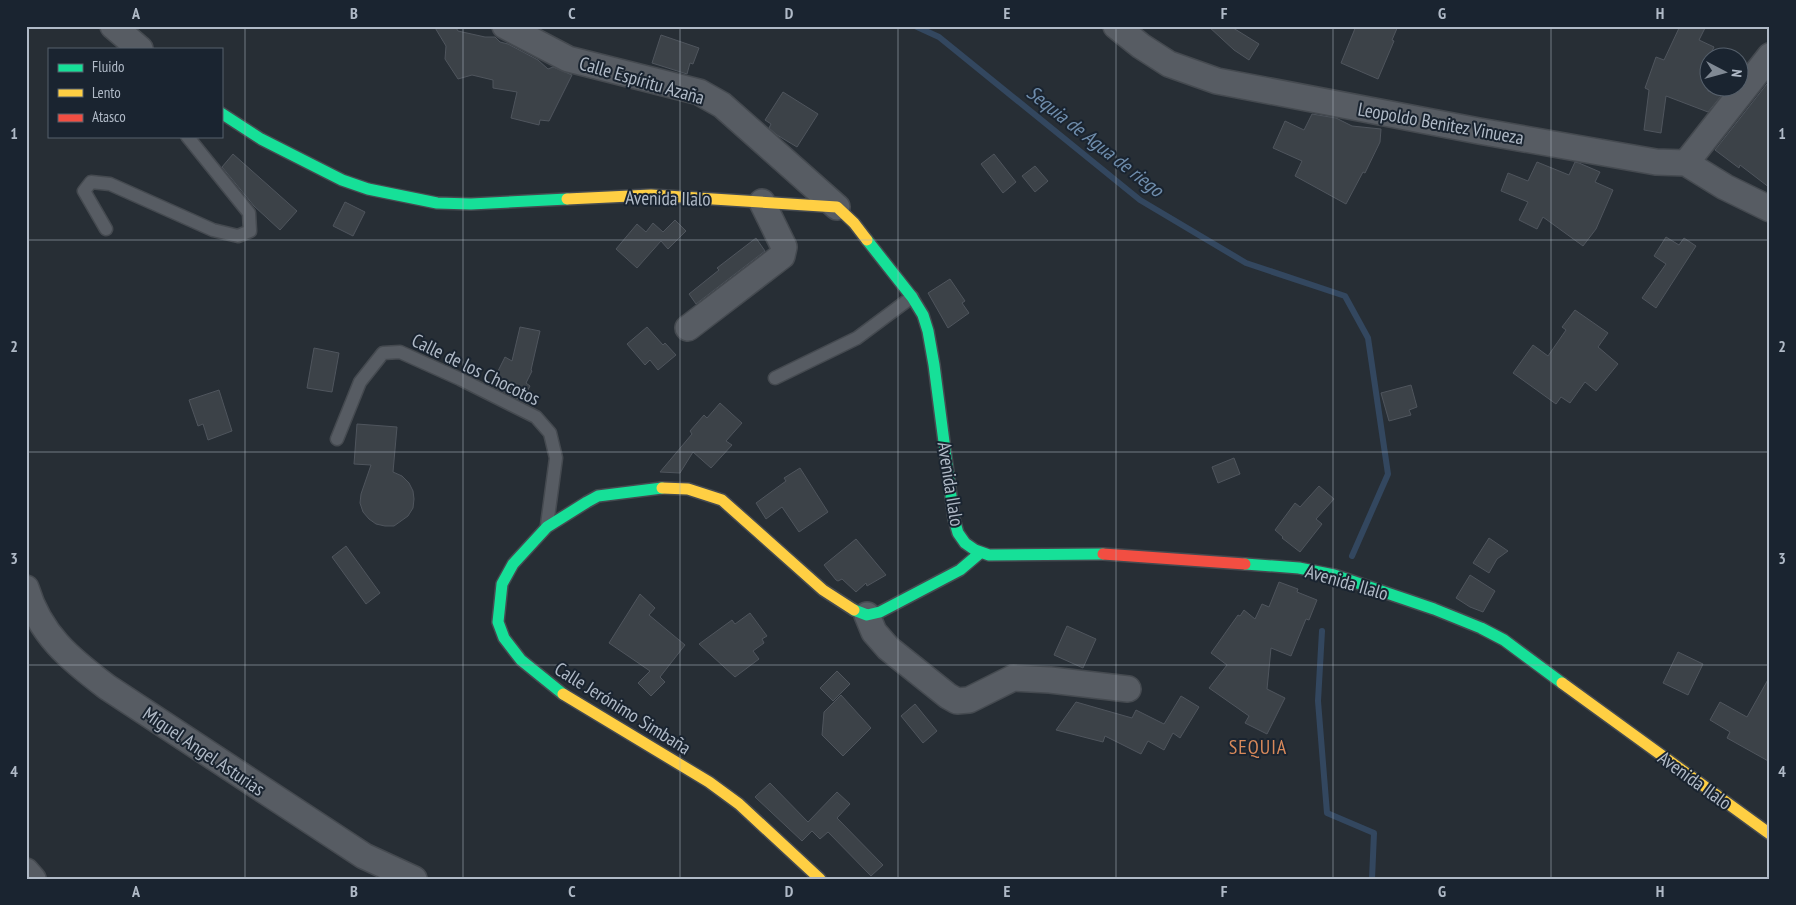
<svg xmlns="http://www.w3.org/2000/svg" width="1796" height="905" font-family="'PT Sans Narrow',sans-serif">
  <rect width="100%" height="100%" fill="#272e35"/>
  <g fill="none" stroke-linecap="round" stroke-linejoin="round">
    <path stroke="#33475f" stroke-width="6" d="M 915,26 L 939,37 L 1140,200 L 1246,263 L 1345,296 L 1368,338 L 1388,474 L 1352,556
      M 1322,631 L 1318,701 L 1327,813 L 1374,833 L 1372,879"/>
  </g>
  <path fill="#3c4248" stroke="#4f555d" d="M 434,26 L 455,26 L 458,31 L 485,37 L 495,37 L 500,42 L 508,44 L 538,60 L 548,69 L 553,67 L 572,75 L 549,121 L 540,120 L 539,125 L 511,118 L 517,92 L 493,88 L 493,80 L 472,75 L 458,79 L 445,59 L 446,46 Z
    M 1208,26 L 1230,26 L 1259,44 L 1249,60 L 1234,50 Z
    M 1356,26 L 1398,26 L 1392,40 L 1394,41 L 1378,79 L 1341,63 Z
    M 1680,26 L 1706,26 L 1699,40 L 1714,47 L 1701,74 L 1708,77 L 1708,91 L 1721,96 L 1708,112 L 1666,96 L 1661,133 L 1644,130 L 1649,90 L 1645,88 L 1656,57 L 1664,60 Z
    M 661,35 L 699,48 L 693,64 L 690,63 L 687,74 L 652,63 Z
    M 1770,80 L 1770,188 L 1740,165 L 1739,168 L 1715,150 Z
    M 783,92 L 818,114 L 797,147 L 777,135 L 769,128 L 771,124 L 765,120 Z
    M 1312,114 L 1336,118 L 1352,126 L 1381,129 L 1380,142 L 1365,173 L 1363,172 L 1346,204 L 1295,176 L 1302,161 L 1273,148 L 1285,121 L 1304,130 Z
    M 233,154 L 297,211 L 280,230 L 254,206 L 222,167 Z
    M 994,154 L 1016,182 L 1003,193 L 981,164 Z
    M 1537,162 L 1569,175 L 1575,162 L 1579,163 L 1600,172 L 1595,182 L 1613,190 L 1596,229 L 1583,246 L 1543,217 L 1537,229 L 1519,220 L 1528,202 L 1501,191 L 1508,173 L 1528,181 Z
    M 1035,166 L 1048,181 L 1035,192 L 1022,176 Z
    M 345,202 L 365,212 L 353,236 L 333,226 Z
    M 675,220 L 686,231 L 668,249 L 661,241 L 637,268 L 616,249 L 637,224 L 646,232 L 653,223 L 663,232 Z
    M 1666,237 L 1679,245 L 1684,238 L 1696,246 L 1656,308 L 1642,298 L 1666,264 L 1654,256 Z
    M 756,238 L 765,251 L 696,304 L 689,294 L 719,270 L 717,268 Z
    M 950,279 L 965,301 L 962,303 L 969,313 L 948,328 L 928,293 Z
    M 1575,310 L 1608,333 L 1598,347 L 1618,364 L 1596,391 L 1585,382 L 1570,403 L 1561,397 L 1556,404 L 1513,373 L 1533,345 L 1548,356 L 1566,330 L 1562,327 Z
    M 520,327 L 540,331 L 531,370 L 532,371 L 526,383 L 530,386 L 522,401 L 491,385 L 505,357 L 512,361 Z
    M 647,327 L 663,345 L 665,343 L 676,355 L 658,370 L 650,360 L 645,365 L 627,344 Z
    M 314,348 L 339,353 L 332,392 L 307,388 Z
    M 1411,385 L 1417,407 L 1409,410 L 1411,415 L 1389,421 L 1381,393 Z
    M 219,390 L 232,431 L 208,440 L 203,424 L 198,426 L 189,400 Z
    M 720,403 L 742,423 L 726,441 L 732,445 L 711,468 L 693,452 L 680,473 L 660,472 L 692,434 L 690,431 L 704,415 L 707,418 Z
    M 357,424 L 397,427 L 393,472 L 402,476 L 409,483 L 413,491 L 414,499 L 413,508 L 408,516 L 394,526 L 385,526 L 376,524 L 369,519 L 363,512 L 360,503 L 361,494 L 371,465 L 354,464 Z
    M 1234,458 L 1240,474 L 1218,483 L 1212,467 Z
    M 800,468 L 828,512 L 799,532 L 782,507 L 766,519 L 756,503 L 786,481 L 784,478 Z
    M 1319,486 L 1334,499 L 1316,519 L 1322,524 L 1300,552 L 1282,538 L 1283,537 L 1275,530 L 1295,503 L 1300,507 Z
    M 1489,538 L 1508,551 L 1497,559 L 1489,573 L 1473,563 Z
    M 856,539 L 886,575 L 867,586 L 866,583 L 856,592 L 842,579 L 838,581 L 836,580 L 824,565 Z
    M 346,546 L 380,593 L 366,604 L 332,557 Z
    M 1470,575 L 1495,591 L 1483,612 L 1470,607 L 1456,598 Z
    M 1279,582 L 1298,589 L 1297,592 L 1317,600 L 1309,620 L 1306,619 L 1291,656 L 1271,648 L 1267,689 L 1285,698 L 1267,734 L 1245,723 L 1249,716 L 1209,688 L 1227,665 L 1211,653 L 1238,615 L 1240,616 L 1244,610 L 1255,619 L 1262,604 L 1269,607 Z
    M 640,594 L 655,608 L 649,615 L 685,645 L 660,677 L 665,682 L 651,696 L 638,683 L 650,671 L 609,643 Z
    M 750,613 L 767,636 L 762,639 L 764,643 L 753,651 L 759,659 L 735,677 L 699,644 L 732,620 L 735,624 Z
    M 1067,626 L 1096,639 L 1083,668 L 1054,655 Z
    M 1678,652 L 1703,664 L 1688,695 L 1663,683 Z
    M 837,671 L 850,684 L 833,701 L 820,688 Z
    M 1770,676 L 1770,762 L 1727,738 L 1730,732 L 1710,720 L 1720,702 L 1747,717 Z
    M 841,695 L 871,728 L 843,756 L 822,735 L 824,712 Z
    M 1181,696 L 1199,707 L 1180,738 L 1173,733 L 1164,750 L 1148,741 L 1141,754 L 1105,736 L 1103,742 L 1056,730 L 1076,702 L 1132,718 L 1136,710 L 1164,724 Z
    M 915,704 L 937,731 L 923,743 L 901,716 Z
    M 770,783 L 808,822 L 837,792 L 850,804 L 837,818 L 883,865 L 871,876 L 828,832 L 820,839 L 812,831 L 802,841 L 755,797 Z"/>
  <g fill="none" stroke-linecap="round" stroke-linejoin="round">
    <defs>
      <path id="lane" d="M 106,229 L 84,191 L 91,182 L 110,184 L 213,230 L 238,236 L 250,231 L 249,213 L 187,136
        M 775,378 L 857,338 L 912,297
        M 337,439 L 360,382 L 383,353 L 400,352 L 460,379 L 536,417 L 550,433 L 556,458 L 547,525"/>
      <path id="street" d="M 113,26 L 140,49
        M 505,26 L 568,59 L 699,92 L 722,105 L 837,207
        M 1116,26 L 1141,46 L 1169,64 L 1217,81 L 1479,131 L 1656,162 L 1686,163 L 1725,187 L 1770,209
        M 1686,163 L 1770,56
        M 688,328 L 782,256 L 784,247 L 762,202
        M 26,588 C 40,635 70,659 107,687 L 364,856 L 414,879
        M 867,615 L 874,632 L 888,648 L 948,696 L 957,701 L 969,700 L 1013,678 L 1050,680 L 1128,689
        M 26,871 L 33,879"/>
      <path id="fast" d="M 221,113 L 261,139 L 342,180 L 368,189 L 437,203 L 471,204 L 567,199
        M 867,240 L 912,297 L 923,315 L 928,331 L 934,365 L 954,519 L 958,533 L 965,543 L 975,550 L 989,555 L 1103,554
        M 1245,564 L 1299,568 L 1334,575 L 1434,609 L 1481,628 L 1504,640 L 1562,683
        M 854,610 L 867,615 L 880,612 L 960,570 L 980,553
        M 563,694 L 521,660 L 504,638 L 498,622 L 502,584 L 513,564 L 547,527 L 587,502 L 598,496 L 662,488"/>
      <path id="slow" d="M 567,199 L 651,195 L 837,207 L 854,223 L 867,240
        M 662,488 L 688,489 L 722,500 L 823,590 L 854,610
        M 1562,683 L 1770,834
        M 563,694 L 709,782 L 739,804 L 820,879"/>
      <path id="jam" d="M 1103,554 L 1245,564"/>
    </defs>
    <use href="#lane" stroke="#454a50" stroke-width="15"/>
    <use href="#street" stroke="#454a50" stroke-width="28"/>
    <use href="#fast" stroke="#454a50" stroke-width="14"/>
    <use href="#slow" stroke="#454a50" stroke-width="14"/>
    <use href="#jam" stroke="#454a50" stroke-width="14"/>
    <use href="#lane" stroke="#575c63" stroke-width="12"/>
    <use href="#street" stroke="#575c63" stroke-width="25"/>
    <use href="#fast" stroke="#16e098" stroke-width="11"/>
    <use href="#slow" stroke="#ffcf43" stroke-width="11"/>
    <use href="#jam" stroke="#f24e42" stroke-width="11"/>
  </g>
  <path fill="none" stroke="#b0bac7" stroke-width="1" stroke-opacity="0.55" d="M 245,26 L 245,879M 463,26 L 463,879M 680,26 L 680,879M 898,26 L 898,879M 1116,26 L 1116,879M 1333,26 L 1333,879M 1551,26 L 1551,879M 26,240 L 1770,240M 26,452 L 1770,452M 26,665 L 1770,665"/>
  <g text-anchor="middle" stroke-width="4" stroke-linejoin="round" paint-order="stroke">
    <g font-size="19" fill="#b0bac7" stroke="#1a2430">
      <text transform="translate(642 80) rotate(16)" y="7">Calle Espíritu Azaña</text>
      <text transform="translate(1441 123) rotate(10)" y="7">Leopoldo Benitez Vinueza</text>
      <text transform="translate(668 198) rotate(1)" y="7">Avenida Ilalo</text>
      <text transform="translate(476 369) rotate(26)" y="7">Calle de los Chocotos</text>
      <text transform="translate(951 484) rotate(81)" y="7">Avenida Ilalo</text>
      <text transform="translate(1347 582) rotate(16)" y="7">Avenida Ilalo</text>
      <text transform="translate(623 708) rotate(32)" y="7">Calle Jerónimo Simbaña</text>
      <text transform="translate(204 751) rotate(34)" y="7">Miguel Angel Asturias</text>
      <text transform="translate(1695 780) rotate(36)" y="7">Avenida Ilalo</text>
    </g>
    <g font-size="20" font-style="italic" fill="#6f8dac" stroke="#1a2430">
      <text transform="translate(1095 141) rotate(38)" y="7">Sequia de Agua de riego</text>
    </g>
    <g font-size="20" letter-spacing="1" fill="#d8895a" stroke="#1a2430">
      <text x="1258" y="754">SEQUIA</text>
    </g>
  </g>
  <rect width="1796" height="905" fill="none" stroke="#1a2430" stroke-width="55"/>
  <rect x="48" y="48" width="175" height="90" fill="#1a2430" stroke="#56606c"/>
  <rect x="58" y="64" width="25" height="8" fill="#16e098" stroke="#56606c"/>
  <text x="92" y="72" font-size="15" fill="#b0bac7">Fluido</text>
  <rect x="58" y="89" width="25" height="8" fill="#ffcf43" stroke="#56606c"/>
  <text x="92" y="98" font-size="15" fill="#b0bac7">Lento</text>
  <rect x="58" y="114" width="25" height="8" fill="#f24e42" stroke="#56606c"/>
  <text x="92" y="122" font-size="15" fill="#b0bac7">Atasco</text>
  <g transform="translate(1724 72) rotate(96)"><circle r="24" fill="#1a2430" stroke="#56606c"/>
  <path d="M0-4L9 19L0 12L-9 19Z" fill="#808994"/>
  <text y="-8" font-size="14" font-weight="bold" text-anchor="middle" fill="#b0bac7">N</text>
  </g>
  <rect x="28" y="28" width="1740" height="850" fill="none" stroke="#b0bac7" stroke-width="2"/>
  <g font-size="16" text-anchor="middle" font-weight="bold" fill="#b0bac7">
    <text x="136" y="19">A</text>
    <text x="354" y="19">B</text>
    <text x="572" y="19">C</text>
    <text x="789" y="19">D</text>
    <text x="1007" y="19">E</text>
    <text x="1224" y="19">F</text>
    <text x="1442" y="19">G</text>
    <text x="1660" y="19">H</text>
    <text x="14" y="139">1</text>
    <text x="1782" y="139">1</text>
    <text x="14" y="352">2</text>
    <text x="1782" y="352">2</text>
    <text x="14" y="564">3</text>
    <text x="1782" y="564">3</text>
    <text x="14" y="777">4</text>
    <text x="1782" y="777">4</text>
    <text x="136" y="897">A</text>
    <text x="354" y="897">B</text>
    <text x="572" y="897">C</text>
    <text x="789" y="897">D</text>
    <text x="1007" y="897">E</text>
    <text x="1224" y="897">F</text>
    <text x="1442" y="897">G</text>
    <text x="1660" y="897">H</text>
  </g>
</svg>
